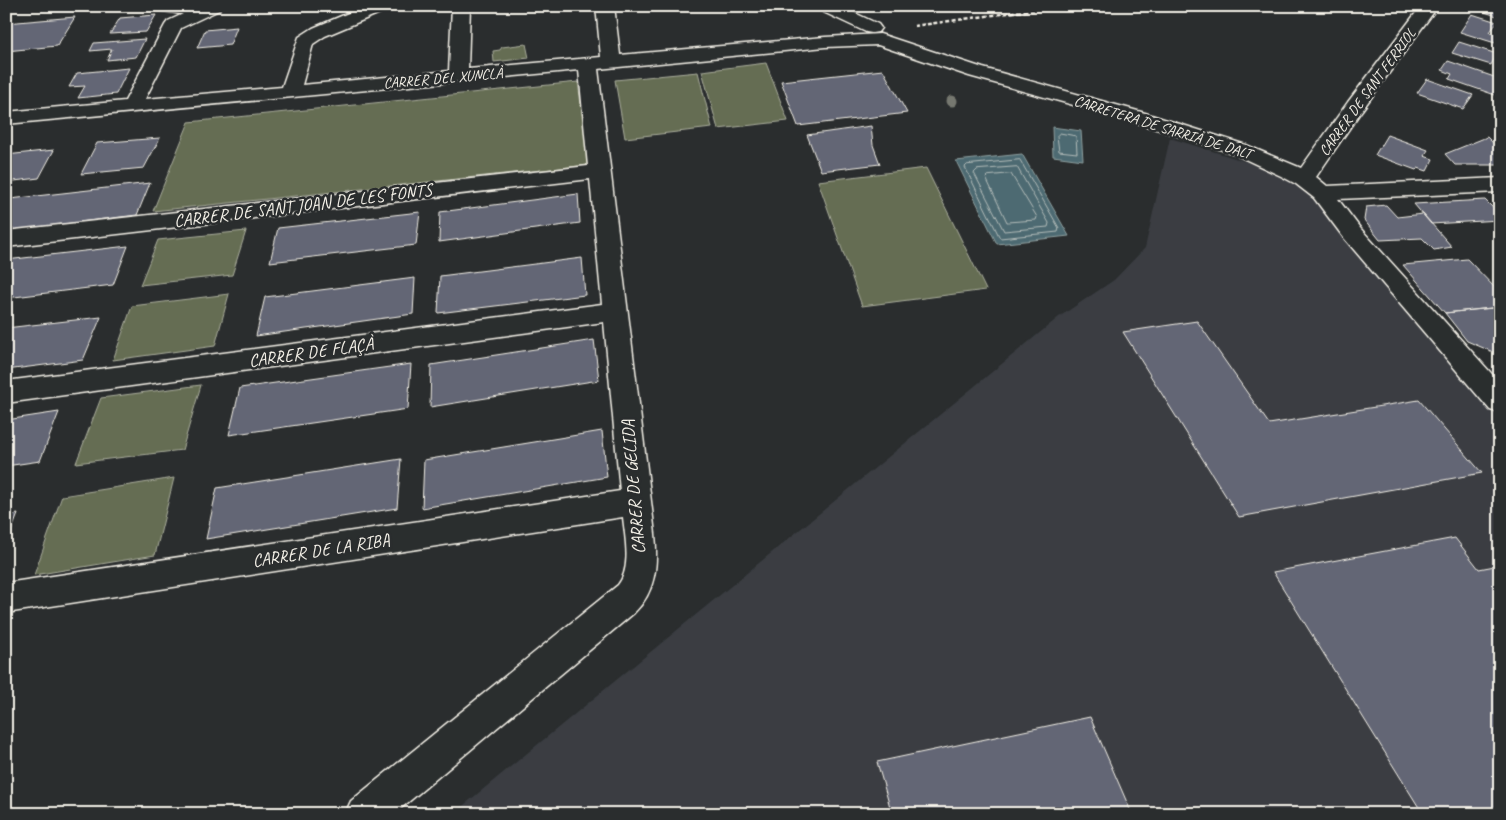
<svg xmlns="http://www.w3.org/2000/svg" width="1506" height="820" font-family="Caveat,sans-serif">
  <rect width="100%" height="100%" fill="#2a2d2e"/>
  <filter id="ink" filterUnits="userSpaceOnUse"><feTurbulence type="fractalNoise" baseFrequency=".02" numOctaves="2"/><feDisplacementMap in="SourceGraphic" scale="10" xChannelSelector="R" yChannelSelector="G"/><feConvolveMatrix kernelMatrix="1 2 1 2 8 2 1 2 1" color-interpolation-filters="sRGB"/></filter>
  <g filter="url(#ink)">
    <path fill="#3b3e43" d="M 1170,138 L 1276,171 L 1312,198 L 1500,419 L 1500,814 L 453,814 L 1059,317 L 1114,280 L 1145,248 Z"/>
    <path fill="#656d53" stroke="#acaf9e" d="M 526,44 L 529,58 L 494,62 L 493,51 L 500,50 L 502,47 Z
      M 766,63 L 788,121 L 718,129 L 702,71 Z
      M 698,72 L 712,128 L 625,138 L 615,80 Z
      M 578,82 L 589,165 L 153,211 L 189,122 Z
      M 926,168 L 986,290 L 862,306 L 818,181 Z
      M 246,231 L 232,275 L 140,285 L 158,240 Z
      M 229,294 L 215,346 L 113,360 L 132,306 Z
      M 201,385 L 182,450 L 76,463 L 101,398 Z
      M 174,478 L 155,555 L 34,575 L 62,496 Z"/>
    <path fill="#4e6b72" stroke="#90a1a1" d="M 1052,127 L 1081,131 L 1083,160 L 1053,156 Z
      M 1022,154 L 1069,236 L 997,244 L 956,161 Z"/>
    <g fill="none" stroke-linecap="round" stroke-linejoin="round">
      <path stroke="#b2bbb9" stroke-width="1" d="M 1060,133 L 1076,136 L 1077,153 L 1059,151 L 1057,136 Z
        M 1020,160 L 1059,228 L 1058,232 L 1000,238 L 965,167 L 967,165 Z
        M 1017,167 L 1049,223 L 1048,227 L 1004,231 L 974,173 L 977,170 Z
        M 1011,174 L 1037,217 L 1036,220 L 1007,222 L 986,178 L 988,176 Z"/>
    </g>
    <path fill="#636675" stroke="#f4f1e8" d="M 1474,6 L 1500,6 L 1500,17 L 1472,8 Z
      M 1472,14 L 1497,22 L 1490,32 L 1499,36 L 1495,43 L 1460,32 Z
      M 156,15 L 146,32 L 110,34 L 120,18 Z
      M 75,17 L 57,46 L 6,51 L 6,23 Z
      M 237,27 L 230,45 L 197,48 L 205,30 Z
      M 145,39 L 136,57 L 107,60 L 112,49 L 90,51 L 94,43 Z
      M 1459,42 L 1497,54 L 1491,65 L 1452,53 Z
      M 1448,61 L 1500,79 L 1498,96 L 1449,79 L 1452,74 L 1442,70 Z
      M 129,68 L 116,94 L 78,98 L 85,86 L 69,87 L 77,73 Z
      M 883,70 L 907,113 L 798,126 L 781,81 Z
      M 1427,79 L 1473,95 L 1463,109 L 1417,93 Z
      M 871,126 L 873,145 L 880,164 L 821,171 L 807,135 Z
      M 1387,135 L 1428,150 L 1424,156 L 1433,159 L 1427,171 L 1418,168 L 1416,170 L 1375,155 Z
      M 1487,137 L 1500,150 L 1500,165 L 1455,165 L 1445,154 Z
      M 160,138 L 144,168 L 81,174 L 97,143 Z
      M 54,150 L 39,178 L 6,182 L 6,155 Z
      M 150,183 L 137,215 L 6,231 L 6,206 L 10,199 Z
      M 578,194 L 580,223 L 439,242 L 440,212 Z
      M 1485,200 L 1500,215 L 1500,220 L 1431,224 L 1414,204 Z
      M 1386,205 L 1397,217 L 1423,214 L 1452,247 L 1434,250 L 1422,238 L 1380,240 L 1364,220 L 1366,207 Z
      M 420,212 L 416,245 L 270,262 L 278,228 Z
      M 128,246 L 113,285 L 6,298 L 6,260 Z
      M 582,258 L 585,295 L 438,313 L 440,276 Z
      M 1467,259 L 1500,293 L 1500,307 L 1445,313 L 1403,265 Z
      M 415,278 L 413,314 L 256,336 L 265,297 Z
      M 1493,308 L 1500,317 L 1500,355 L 1467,341 L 1445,313 Z
      M 101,317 L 83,360 L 6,370 L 6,328 Z
      M 1197,321 L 1269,424 L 1419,400 L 1482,473 L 1239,517 L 1123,332 Z
      M 594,340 L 599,380 L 430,407 L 431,365 Z
      M 411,364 L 408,409 L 229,435 L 240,388 Z
      M 59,412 L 40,461 L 6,466 L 6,420 Z
      M 602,431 L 607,477 L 422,508 L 424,460 Z
      M 401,459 L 397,508 L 206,539 L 217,488 Z
      M 18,514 L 6,545 L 6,516 Z
      M 1455,538 L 1479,569 L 1500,565 L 1500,814 L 1423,814 L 1273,572 Z
      M 1090,717 L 1132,814 L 892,814 L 877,762 Z"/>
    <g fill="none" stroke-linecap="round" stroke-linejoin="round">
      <defs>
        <path id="street" d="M 154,6 L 221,6 L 219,10 L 181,28 L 145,99 L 282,87 L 299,37 L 313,28 L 365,6 L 389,6 L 387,10 L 325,36 L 313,44 L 302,85 L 449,71 L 452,6 L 470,6 L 468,69 L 601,57 L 596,6 L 614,6 L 620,55 L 825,37 L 880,34 L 983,68 L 1145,113 L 1246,145 L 1301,168 L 1348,102 L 1421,6 L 1438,6 L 1362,110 L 1316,177 L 1327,186 L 1500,178 L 1500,192 L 1338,199 L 1360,228 L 1500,383 L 1500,413 L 1490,410 L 1344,238 L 1314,198 L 1296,184 L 1281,176 L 1232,153 L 1131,121 L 969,76 L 878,45 L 825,47 L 598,69 L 655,534 C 658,564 656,592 634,613 L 394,814 L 345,814 L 351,801 L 618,585 C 632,568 625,537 623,517 L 6,613 L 6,583 L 620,491 L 604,322 L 6,403 L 6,381 L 602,304 L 590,179 L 6,247 L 6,231 L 588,166 L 579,70 L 6,124 L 6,112 L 125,101 L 165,25 L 168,21 L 183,14 L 156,10 Z
          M 817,6 L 840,6 L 878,24 L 881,28 L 878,32 L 872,33 L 866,32 L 819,10 Z"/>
      </defs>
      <use href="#street" stroke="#f4f1e8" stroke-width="3"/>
      <path stroke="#f4f1e8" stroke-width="2.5" stroke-dasharray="4 2.5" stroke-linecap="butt" d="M 914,26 L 1015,12 L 1076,6"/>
      <use href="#street" fill="#2a2d2e" fill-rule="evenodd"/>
    </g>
    <circle fill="#76786f" cx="952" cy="101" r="5.5"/>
  </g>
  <g text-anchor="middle" stroke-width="5" stroke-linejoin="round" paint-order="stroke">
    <g font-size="15" fill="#f4f1e8" stroke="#2a2d2e">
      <text transform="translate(443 78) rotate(-5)" y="5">CARRER DEL XUNCLÀ</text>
      <text transform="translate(1367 92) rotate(-54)" y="5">CARRER DE SANT FERRIOL</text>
      <text transform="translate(1163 127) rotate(17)" y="5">CARRETERA DE SARRIÀ DE DALT</text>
    </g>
    <g font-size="18" fill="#f4f1e8" stroke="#2a2d2e">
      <text transform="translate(303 205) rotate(-7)" y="6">CARRER DE SANT JOAN DE LES FONTS</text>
      <text transform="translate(311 352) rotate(-8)" y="6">CARRER DE FLAÇÀ</text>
      <text transform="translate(633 487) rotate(-95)" y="6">CARRER DE GELIDA</text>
      <text transform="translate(321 550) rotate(-9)" y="6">CARRER DE LA RIBA</text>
    </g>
  </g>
  <rect width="1506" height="820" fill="none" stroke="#2a2d2e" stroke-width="25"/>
  <rect x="12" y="12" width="1481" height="795" fill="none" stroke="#f4f1e8" stroke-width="2" filter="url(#ink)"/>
</svg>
